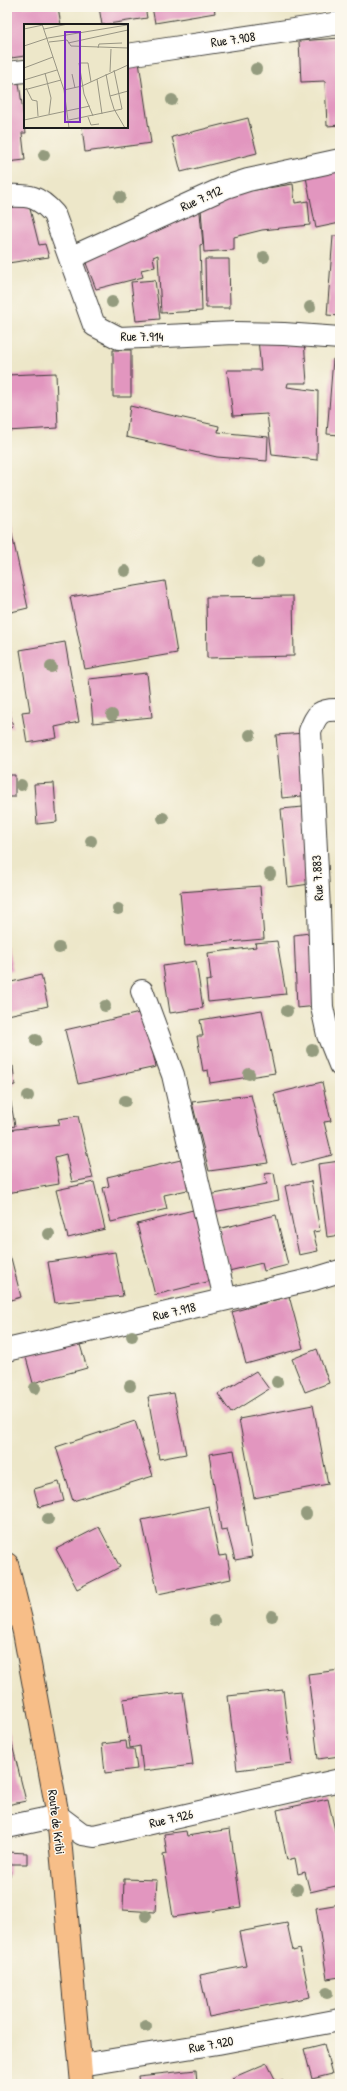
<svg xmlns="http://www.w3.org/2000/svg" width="347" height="2091" font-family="'Patrick Hand',sans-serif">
  <rect width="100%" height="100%" fill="#fbf7ec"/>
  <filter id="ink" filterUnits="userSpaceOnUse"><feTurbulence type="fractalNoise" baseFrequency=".025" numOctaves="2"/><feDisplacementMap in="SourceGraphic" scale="8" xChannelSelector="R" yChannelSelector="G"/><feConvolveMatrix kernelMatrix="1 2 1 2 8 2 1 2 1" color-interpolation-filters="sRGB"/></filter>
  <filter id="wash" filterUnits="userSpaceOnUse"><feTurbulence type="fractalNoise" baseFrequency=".012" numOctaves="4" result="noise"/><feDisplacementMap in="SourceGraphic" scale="16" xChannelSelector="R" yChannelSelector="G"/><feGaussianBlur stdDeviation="0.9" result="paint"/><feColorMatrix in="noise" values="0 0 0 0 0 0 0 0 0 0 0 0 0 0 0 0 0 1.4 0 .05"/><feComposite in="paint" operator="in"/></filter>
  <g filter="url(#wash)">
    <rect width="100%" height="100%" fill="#ede7c9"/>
    <g id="blocks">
      <path fill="#e296bf" d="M 7,7 L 58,7 L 61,25 L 25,25 L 25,56 L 11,58 L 7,35 Z
        M 99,7 L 145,7 L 147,18 L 102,25 Z
        M 152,7 L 214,7 L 215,13 L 155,23 Z
        M 340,38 L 340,125 L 327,126 L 325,81 L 301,82 L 299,41 Z
        M 139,62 L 151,143 L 85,152 L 82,127 L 127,127 L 127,64 Z
        M 19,83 L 26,133 L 22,133 L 25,160 L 7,162 L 7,84 Z
        M 248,118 L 257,153 L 181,172 L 172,137 Z
        M 340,165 L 340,223 L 316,228 L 305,172 Z
        M 293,184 L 295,203 L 308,201 L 310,225 L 262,230 L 234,237 L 234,250 L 204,252 L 201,208 L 205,198 Z
        M 7,201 L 28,201 L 39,245 L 45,244 L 49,257 L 8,263 L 7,216 L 9,215 Z
        M 199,203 L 203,244 L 200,245 L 202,311 L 161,313 L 158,255 L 153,257 L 155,267 L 141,270 L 143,277 L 96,289 L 84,258 Z
        M 333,236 L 340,236 L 340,316 L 327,315 Z
        M 205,259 L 229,259 L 230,308 L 206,308 Z
        M 155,280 L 160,319 L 136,321 L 131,282 Z
        M 258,339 L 304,340 L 307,383 L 288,383 L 287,387 L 318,391 L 317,460 L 272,455 L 267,414 L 233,416 L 227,370 L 261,370 Z
        M 113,350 L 131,350 L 131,397 L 113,397 Z
        M 333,359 L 340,360 L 340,435 L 327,434 Z
        M 56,373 L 58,428 L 7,431 L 7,375 Z
        M 130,406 L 219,426 L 218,432 L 268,437 L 267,461 L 217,457 L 126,437 Z
        M 7,521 L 9,521 L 28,608 L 7,613 Z
        M 165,581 L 177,653 L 85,669 L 70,597 Z
        M 293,596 L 294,656 L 207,658 L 206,597 Z
        M 65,642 L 79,722 L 55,727 L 57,738 L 27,743 L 22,712 L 30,711 L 20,650 Z
        M 147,673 L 152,717 L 93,723 L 89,679 Z
        M 7,699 L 13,727 L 7,728 Z
        M 306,733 L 311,795 L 282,798 L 276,735 Z
        M 7,775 L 15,775 L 15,797 L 7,797 Z
        M 54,783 L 57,822 L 37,824 L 34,784 Z
        M 303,807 L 310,884 L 288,887 L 281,809 Z
        M 260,886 L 264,939 L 185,946 L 180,892 Z
        M 317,932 L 318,1006 L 297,1008 L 294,935 Z
        M 277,941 L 286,994 L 208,1002 L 206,981 L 211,980 L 208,953 L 256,947 L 255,943 Z
        M 7,946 L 13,970 L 7,971 Z
        M 196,961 L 203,1008 L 170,1013 L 163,966 Z
        M 41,975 L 48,1006 L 8,1015 L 7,983 Z
        M 262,1010 L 275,1073 L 210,1083 L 208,1070 L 203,1071 L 197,1036 L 203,1036 L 200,1020 Z
        M 144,1012 L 156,1067 L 78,1084 L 65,1030 Z
        M 13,1066 L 15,1085 L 8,1086 L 15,1126 L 7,1128 L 7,1067 Z
        M 322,1082 L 331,1121 L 324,1122 L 332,1155 L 292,1165 L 274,1094 Z
        M 251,1095 L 268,1163 L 209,1171 L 192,1102 Z
        M 78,1116 L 93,1178 L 72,1182 L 66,1154 L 55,1157 L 59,1184 L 7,1193 L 7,1130 L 60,1124 L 58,1119 Z
        M 185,1159 L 192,1189 L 164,1195 L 167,1209 L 111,1222 L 103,1188 L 109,1186 L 107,1177 Z
        M 340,1161 L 340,1235 L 327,1237 L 318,1164 Z
        M 274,1173 L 279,1200 L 213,1212 L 209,1195 L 267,1184 L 265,1174 Z
        M 311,1181 L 320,1231 L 313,1232 L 318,1251 L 299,1255 L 285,1186 Z
        M 94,1182 L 105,1229 L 68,1238 L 56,1190 Z
        M 197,1209 L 215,1280 L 155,1295 L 137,1224 Z
        M 276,1215 L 288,1265 L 264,1271 L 262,1263 L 229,1271 L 218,1229 Z
        M 115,1252 L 123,1296 L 55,1303 L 48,1262 Z
        M 11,1258 L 21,1297 L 7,1301 L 7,1259 Z
        M 289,1296 L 303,1348 L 246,1364 L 232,1312 Z
        M 78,1338 L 87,1368 L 33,1383 L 25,1354 Z
        M 317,1349 L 329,1383 L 305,1392 L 292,1359 Z
        M 256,1371 L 269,1389 L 231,1413 L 218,1394 Z
        M 174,1393 L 186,1454 L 159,1459 L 148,1397 Z
        M 313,1405 L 328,1484 L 254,1498 L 239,1419 Z
        M 135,1421 L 153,1476 L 73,1501 L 56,1447 Z
        M 234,1450 L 252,1557 L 235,1560 L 227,1529 L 221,1530 L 209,1454 Z
        M 59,1482 L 64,1501 L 39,1507 L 34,1489 Z
        M 209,1506 L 219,1556 L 227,1555 L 231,1579 L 158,1594 L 142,1520 Z
        M 99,1527 L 120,1567 L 77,1589 L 56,1549 Z
        M 340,1670 L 340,1756 L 318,1759 L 308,1674 Z
        M 283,1690 L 292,1763 L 237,1770 L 228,1696 Z
        M 183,1692 L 193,1765 L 143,1771 L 140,1746 L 130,1748 L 123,1699 Z
        M 7,1724 L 26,1801 L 7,1805 Z
        M 126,1741 L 127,1749 L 134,1749 L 137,1769 L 105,1773 L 102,1744 Z
        M 328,1799 L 340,1853 L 340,1885 L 310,1892 L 305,1872 L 298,1874 L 295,1858 L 287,1860 L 277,1810 Z
        M 230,1829 L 241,1907 L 173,1917 L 163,1855 L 167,1854 L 164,1834 L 186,1831 L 187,1836 Z
        M 7,1852 L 27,1853 L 27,1864 L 10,1864 L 10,1876 L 7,1876 Z
        M 124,1879 L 157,1880 L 155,1912 L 123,1910 Z
        M 340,1904 L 340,1977 L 327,1979 L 316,1908 Z
        M 287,1923 L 293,1951 L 300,1949 L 310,1997 L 209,2017 L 200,1975 L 246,1966 L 239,1932 Z
        M 324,2044 L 332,2074 L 312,2079 L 304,2049 Z
        M 267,2063 L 277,2083 L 282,2080 L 284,2084 L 235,2084 L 232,2078 Z
        M 196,2070 L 197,2084 L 139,2084 L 138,2076 Z"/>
    </g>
  </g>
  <g filter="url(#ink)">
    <use href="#blocks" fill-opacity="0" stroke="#3b3a36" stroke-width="1"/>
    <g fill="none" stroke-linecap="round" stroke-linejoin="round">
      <defs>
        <path id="minor" d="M 127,55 L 340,23
          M 7,73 L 25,71
          M 7,196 C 30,195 38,196 54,214 L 94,325 L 119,338 L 235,333 L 284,334 L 340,338
          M 70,258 L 226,187 L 248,180 L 340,160
          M 340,710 C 320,709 317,713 310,731 L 319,910 L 322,1007 L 328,1035 L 340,1065
          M 142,991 L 173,1075 L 225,1299
          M 7,1350 L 314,1279 L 340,1271
          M 7,1827 L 58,1816 L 82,1834 L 94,1836 L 340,1780
          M 81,2065 L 218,2043 L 340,2020"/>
        <path id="primary" d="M 7,1564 L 24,1632 L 58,1816 L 82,2084"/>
      </defs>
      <use href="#minor" stroke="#3b3a36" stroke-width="24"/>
      <use href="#primary" stroke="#3b3a36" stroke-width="24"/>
      <use href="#minor" stroke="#fff" stroke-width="22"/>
      <use href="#primary" stroke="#f7be88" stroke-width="22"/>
    </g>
    <g fill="#949b7e">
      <circle cx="256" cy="69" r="6"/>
      <circle cx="172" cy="100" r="6"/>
      <circle cx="44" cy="155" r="6"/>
      <circle cx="120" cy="197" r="6"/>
      <circle cx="264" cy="257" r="6"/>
      <circle cx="112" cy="302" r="6"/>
      <circle cx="310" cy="307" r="6"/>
      <circle cx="258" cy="563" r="6"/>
      <circle cx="125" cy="571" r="6"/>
      <circle cx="51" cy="667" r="6"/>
      <circle cx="112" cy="715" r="6"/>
      <circle cx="250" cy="735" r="6"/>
      <circle cx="21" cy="785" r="6"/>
      <circle cx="163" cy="818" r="6"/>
      <circle cx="91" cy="841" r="6"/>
      <circle cx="270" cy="874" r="6"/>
      <circle cx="118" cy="909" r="6"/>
      <circle cx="59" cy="948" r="6"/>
      <circle cx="105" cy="1006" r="6"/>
      <circle cx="287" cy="1011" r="6"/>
      <circle cx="36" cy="1040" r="6"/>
      <circle cx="312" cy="1050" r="6"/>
      <circle cx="249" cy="1074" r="6"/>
      <circle cx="28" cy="1096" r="6"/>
      <circle cx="125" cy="1101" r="6"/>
      <circle cx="49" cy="1234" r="6"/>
      <circle cx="132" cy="1336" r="6"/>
      <circle cx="277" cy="1382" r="6"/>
      <circle cx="130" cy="1386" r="6"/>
      <circle cx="35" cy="1388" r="6"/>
      <circle cx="306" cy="1514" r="6"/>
      <circle cx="48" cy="1519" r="6"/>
      <circle cx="272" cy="1616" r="6"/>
      <circle cx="214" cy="1621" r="6"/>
      <circle cx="297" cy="1889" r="6"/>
      <circle cx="146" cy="1916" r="6"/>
      <circle cx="327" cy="1993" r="6"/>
      <circle cx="146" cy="2026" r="6"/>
    </g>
  </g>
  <g text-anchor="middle" stroke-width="3" stroke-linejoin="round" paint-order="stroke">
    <g font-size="13" fill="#1c1c1c" stroke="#fbf7ec">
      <text transform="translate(233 39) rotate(-8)" y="5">Rue 7.908</text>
      <text transform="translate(201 198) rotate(-24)" y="5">Rue 7.912</text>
      <text transform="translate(142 336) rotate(1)" y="5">Rue 7.914</text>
      <text transform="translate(317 878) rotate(-93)" y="5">Rue 7.883</text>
      <text transform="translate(174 1311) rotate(-13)" y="5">Rue 7.918</text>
      <text transform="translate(171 1818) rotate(-13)" y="5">Rue 7.926</text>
      <text transform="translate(57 1822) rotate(83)" y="5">Route de Kribi</text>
      <text transform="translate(211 2044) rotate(-10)" y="5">Rue 7.920</text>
    </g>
  </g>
  <g transform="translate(24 24)">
    <rect width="104" height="104" fill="#ede7c9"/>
    <path fill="none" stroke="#999684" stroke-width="1" d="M 18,0 L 40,66 L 45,104M 0,5 L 19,1M 20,5 L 44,0M 25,18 L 43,16 L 47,22 L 104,24M 44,19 L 104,6M 0,22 L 24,14 L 103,1M 74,24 L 75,20 L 98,19M 0,44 L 29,33M 86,48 L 87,25M 21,49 L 27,74 L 25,90M 48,50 L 51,64M 82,50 L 86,72 L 104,67M 73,55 L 78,90M 0,56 L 33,46M 67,58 L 64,39 L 55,39 L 60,70 L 69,92M 2,64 L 8,76 L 13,77 L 14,92M 0,66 L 37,56M 40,66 L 58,62 L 104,41M 86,72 L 90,85 L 101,104M 64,93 L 67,101 L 75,100M 0,96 L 66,82M 45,96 L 98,85 L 90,46"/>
    <path fill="#7b2cbf" fill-opacity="0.15" stroke="#7b2cbf" stroke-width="2" d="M 41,8 L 56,8 L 56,98 L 41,98 Z"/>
    <rect width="104" height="104" fill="none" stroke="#1c1c1c" stroke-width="2"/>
  </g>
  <rect width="347" height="2091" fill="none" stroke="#fbf7ec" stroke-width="24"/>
</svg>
